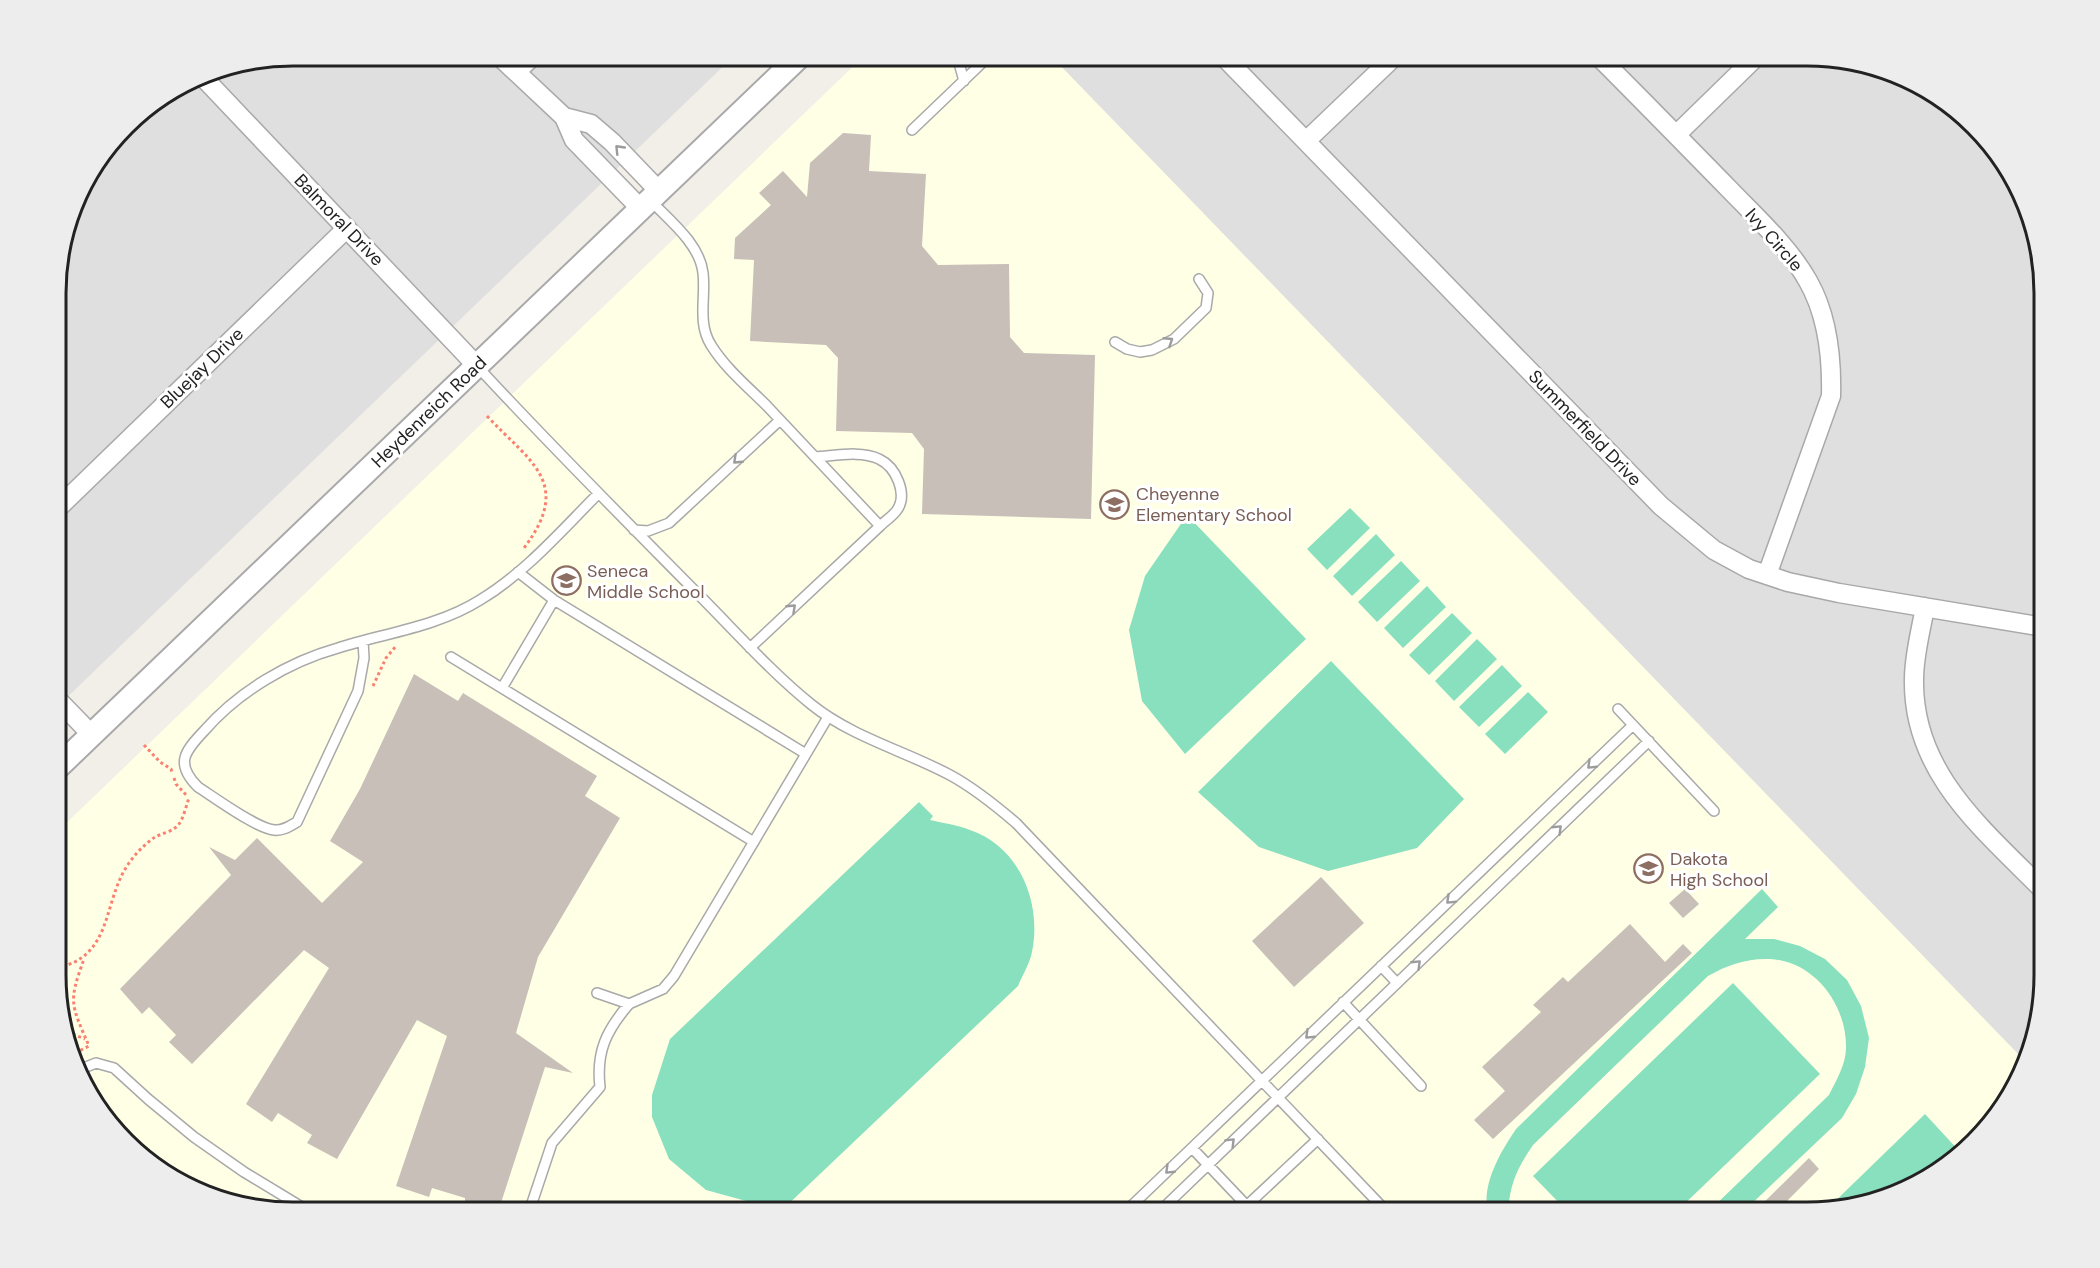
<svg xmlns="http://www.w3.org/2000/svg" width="2100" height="1268" font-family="'DM Sans',sans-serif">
  <rect width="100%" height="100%" fill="#f2efe9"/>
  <path fill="#e0dfdf" d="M 293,56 L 734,56 L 58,706 L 57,263 L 80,188 L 136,115 L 203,73 Z
    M 1051,56 L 1807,56 L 1869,64 L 1926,88 L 2005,161 L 2032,217 L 2044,277 L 2044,990 L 2023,1061 Z"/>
  <path fill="#ffffe5" d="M 864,56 L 1051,56 L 2023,1059 L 2012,1094 L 1975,1143 L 1926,1180 L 1822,1212 L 293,1212 L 231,1204 L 174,1180 L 95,1107 L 57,1005 L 57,832 Z"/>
  <path fill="#88e0be" d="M 1350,508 L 1370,528 L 1327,570 L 1307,549 Z
    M 1187,515 L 1306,639 L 1185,754 L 1142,701 L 1129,630 L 1145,576 Z
    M 1376,534 L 1395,555 L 1352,596 L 1333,576 Z
    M 1401,561 L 1420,581 L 1377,622 L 1358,602 Z
    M 1427,586 L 1446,607 L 1403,648 L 1384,628 Z
    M 1452,613 L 1472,633 L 1429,675 L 1409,655 Z
    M 1477,639 L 1497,659 L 1454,701 L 1435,681 Z
    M 1331,661 L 1464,799 L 1417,848 L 1328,871 L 1259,847 L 1198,792 Z
    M 1502,665 L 1522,686 L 1479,727 L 1459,707 Z
    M 1528,692 L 1548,712 L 1505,754 L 1485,734 Z
    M 919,802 L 933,816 L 930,820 C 943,823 958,825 970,830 C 1020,847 1042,903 1032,952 C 1030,963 1022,976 1018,986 L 780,1212 L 758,1212 L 753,1208 L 757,1204 L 706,1190 L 669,1159 L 652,1117 L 652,1095 L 670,1039 Z
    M 1762,889 L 1778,907 L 1745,939 L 1774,939 L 1800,946 L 1825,959 L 1847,980 L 1861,1006 L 1869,1038 L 1865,1067 L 1856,1094 L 1842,1118 L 1743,1212 L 1708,1212 L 1829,1095 C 1836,1081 1846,1064 1846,1048 C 1847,1005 1814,961 1770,959 C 1747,958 1727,965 1708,976 L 1533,1145 C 1517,1169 1510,1183 1508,1212 L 1488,1212 C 1481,1185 1501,1151 1516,1129 Z
    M 1733,983 L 1820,1074 L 1676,1212 L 1568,1212 L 1533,1176 Z
    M 1925,1114 L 1961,1153 L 1926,1180 L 1825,1211 Z"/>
  <path fill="#c7bfb8" d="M 843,133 L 871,135 L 869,171 L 926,174 L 922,246 L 938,265 L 1009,264 L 1010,337 L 1024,353 L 1095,355 L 1091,519 L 922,514 L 924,449 L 912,433 L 836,431 L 838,358 L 826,345 L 750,341 L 754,260 L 734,259 L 735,238 L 771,205 L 759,193 L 783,171 L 807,197 L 810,163 Z
    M 414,674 L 458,701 L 463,693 L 597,776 L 585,796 L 620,818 L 538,957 L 516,1033 L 573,1073 L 545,1067 L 498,1212 L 480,1212 L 465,1208 L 465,1198 L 432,1188 L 429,1197 L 396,1186 L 447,1036 L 417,1020 L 337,1159 L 307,1143 L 312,1135 L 278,1113 L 272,1122 L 246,1104 L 329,968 L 304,950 L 192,1064 L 169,1042 L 176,1035 L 149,1007 L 142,1014 L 120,989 L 231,875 L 209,847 L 235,860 L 257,838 L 322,903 L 363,862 L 330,841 L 360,789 Z
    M 1321,877 L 1364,923 L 1294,987 L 1252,941 Z
    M 1685,889 L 1699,904 L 1683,918 L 1669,903 Z
    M 1630,924 L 1665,962 L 1683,944 L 1692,953 L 1493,1139 L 1474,1120 L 1505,1091 L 1482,1067 L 1541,1012 L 1533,1005 L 1563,977 L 1568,982 Z
    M 1809,1158 L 1819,1169 L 1776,1212 L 1754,1212 Z"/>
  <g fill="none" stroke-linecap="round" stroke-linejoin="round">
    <defs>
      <path id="service" d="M 957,56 L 964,81
        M 912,130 L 983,62 L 982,56
        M 650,200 C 669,220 700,244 703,273 C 706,297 697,323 711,345 C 725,368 748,387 767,406 C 805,446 842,486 880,526 C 885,521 893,516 897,510 C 908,494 896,467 879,459 C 861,450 834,456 815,457
        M 1115,342 L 1127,349 L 1140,352 L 1152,350 L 1174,339 L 1206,308 L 1208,293 L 1199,279
        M 477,366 C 549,444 624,519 698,594 C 736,632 771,672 812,705 C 852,737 905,751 950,775 C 974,788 995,805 1016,823 L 1387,1212
        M 634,530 L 648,531 L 669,523 L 780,420
        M 518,572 L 554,600 L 806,754
        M 363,641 L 364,658 L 358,691 L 297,822 C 290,826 283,831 274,830 C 256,828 215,798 198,787 C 175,764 184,752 204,731 C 238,692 288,662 338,648 C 385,633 437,627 480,600 C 525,573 561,531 598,494
        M 750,648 L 880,526
        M 451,657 L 754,842
        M 502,688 L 554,600
        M 1618,709 L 1714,811
        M 1381,966 L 1397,983
        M 597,993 L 629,1004 L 663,989 L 674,976 L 828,717
        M 1343,1002 L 1421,1086
        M 81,1069 L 96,1063 L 114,1068 L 148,1099 L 194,1137 L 244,1172 L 310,1212
        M 1192,1148 L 1247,1206
        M 529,1212 L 552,1143 L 600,1087 C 596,1052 606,1031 629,1004
        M 1125,1212 L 1633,725
        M 1159,1212 L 1649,741
        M 1240,1212 L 1318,1139"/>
      <path id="minor" d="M 499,56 L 564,117 L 574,140 L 641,209
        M 1223,56 L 1661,506 L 1714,550 L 1749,569 L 1788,582 L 1839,593 L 2044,627
        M 1598,56 C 1642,100 1686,145 1730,190 C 1757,218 1789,247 1808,281 C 1828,316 1832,357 1831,396 L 1767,575
        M 516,72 L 533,56
        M 201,75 L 477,366
        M 564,117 L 591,124 L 612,142 L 659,191
        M 1676,135 L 1757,56
        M 1306,141 L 1395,56
        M 57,509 L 347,228
        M 1925,607 C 1921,630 1914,655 1914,679 C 1912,773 1984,830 2044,891
        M 57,699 L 92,735"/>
      <path id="tertiary" d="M 57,768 L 800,56"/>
    </defs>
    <use href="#service" stroke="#a9a9a9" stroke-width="12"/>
    <use href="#minor" stroke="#a9a9a9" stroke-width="21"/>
    <use href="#tertiary" stroke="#a9a9a9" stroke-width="26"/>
    <path stroke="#fa8072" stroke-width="3" stroke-dasharray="3 3" stroke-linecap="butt" d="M 487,416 C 531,463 573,483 524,548
      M 373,686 L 386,658 L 396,646
      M 144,745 L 160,762 L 171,769 L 172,772
      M 174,778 L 176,784 L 188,797
      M 57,968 C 114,956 102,901 129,863 C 136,853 145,844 155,837 C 163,833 174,831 179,824 C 184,817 186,806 189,798
      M 67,1032 L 85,1039
      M 75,1053 L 89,1046 C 71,1004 68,1003 84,959"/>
    <use href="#service" stroke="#fff" stroke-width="9"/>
    <use href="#minor" stroke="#fff" stroke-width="18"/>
    <use href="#tertiary" stroke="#fff" stroke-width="22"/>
  </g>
  <defs><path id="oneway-chevron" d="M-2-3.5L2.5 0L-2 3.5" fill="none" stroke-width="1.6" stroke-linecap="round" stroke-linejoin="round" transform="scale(1.5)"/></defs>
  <g stroke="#9c9c9c">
    <use href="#oneway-chevron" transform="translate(619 149) rotate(-134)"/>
    <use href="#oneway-chevron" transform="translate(1169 341) rotate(-33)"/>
    <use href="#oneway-chevron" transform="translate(737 460) rotate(137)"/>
    <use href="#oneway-chevron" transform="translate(792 608) rotate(-43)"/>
    <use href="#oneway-chevron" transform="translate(1591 765) rotate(136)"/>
    <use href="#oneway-chevron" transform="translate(1558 829) rotate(-44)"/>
    <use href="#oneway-chevron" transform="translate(1450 900) rotate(136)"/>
    <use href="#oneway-chevron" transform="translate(1417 964) rotate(-44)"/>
    <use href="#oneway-chevron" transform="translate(1309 1035) rotate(136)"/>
    <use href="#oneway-chevron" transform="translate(1231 1142) rotate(-45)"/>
    <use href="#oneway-chevron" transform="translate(1169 1170) rotate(136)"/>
  </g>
  <defs>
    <symbol id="school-ring" viewBox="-11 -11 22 22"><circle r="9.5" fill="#fff" stroke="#8d6e63" stroke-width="1.5"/><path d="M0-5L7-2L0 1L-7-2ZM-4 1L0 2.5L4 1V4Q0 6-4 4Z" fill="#8d6e63"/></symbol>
  </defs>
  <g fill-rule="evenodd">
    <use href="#school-ring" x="1098" y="488" width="33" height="33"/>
    <use href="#school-ring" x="550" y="564" width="33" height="33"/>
    <use href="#school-ring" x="1632" y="852" width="33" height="33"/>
  </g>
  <g text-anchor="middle" stroke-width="6" stroke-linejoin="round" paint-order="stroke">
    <g font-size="18" fill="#222" stroke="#fff">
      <text transform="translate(339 220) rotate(46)" y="6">Balmoral Drive</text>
      <text transform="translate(1774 240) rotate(49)" y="6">Ivy Circle</text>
      <text transform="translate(202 368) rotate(-44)" y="6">Bluejay Drive</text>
      <text transform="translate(429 412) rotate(-44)" y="6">Heydenreich Road</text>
      <text transform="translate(1585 428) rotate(46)" y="6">Summerfield Drive</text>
    </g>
    <g font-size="18" fill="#785e54" stroke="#fff" text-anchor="start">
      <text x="1136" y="500">Cheyenne<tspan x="1136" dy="21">Elementary School</tspan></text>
      <text x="587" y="577">Seneca<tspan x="587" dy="21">Middle School</tspan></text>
      <text x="1670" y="865">Dakota<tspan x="1670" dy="21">High School</tspan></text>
    </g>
  </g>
  <path d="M0 0H2100V1268H0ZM293 66H1807A227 227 0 0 1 2034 293V975A227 227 0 0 1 1807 1202H293A227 227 0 0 1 66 975V293A227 227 0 0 1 293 66Z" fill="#ededed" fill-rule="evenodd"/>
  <path fill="none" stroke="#222" stroke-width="3" d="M293 66H1807A227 227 0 0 1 2034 293V975A227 227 0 0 1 1807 1202H293A227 227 0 0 1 66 975V293A227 227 0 0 1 293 66Z"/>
</svg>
